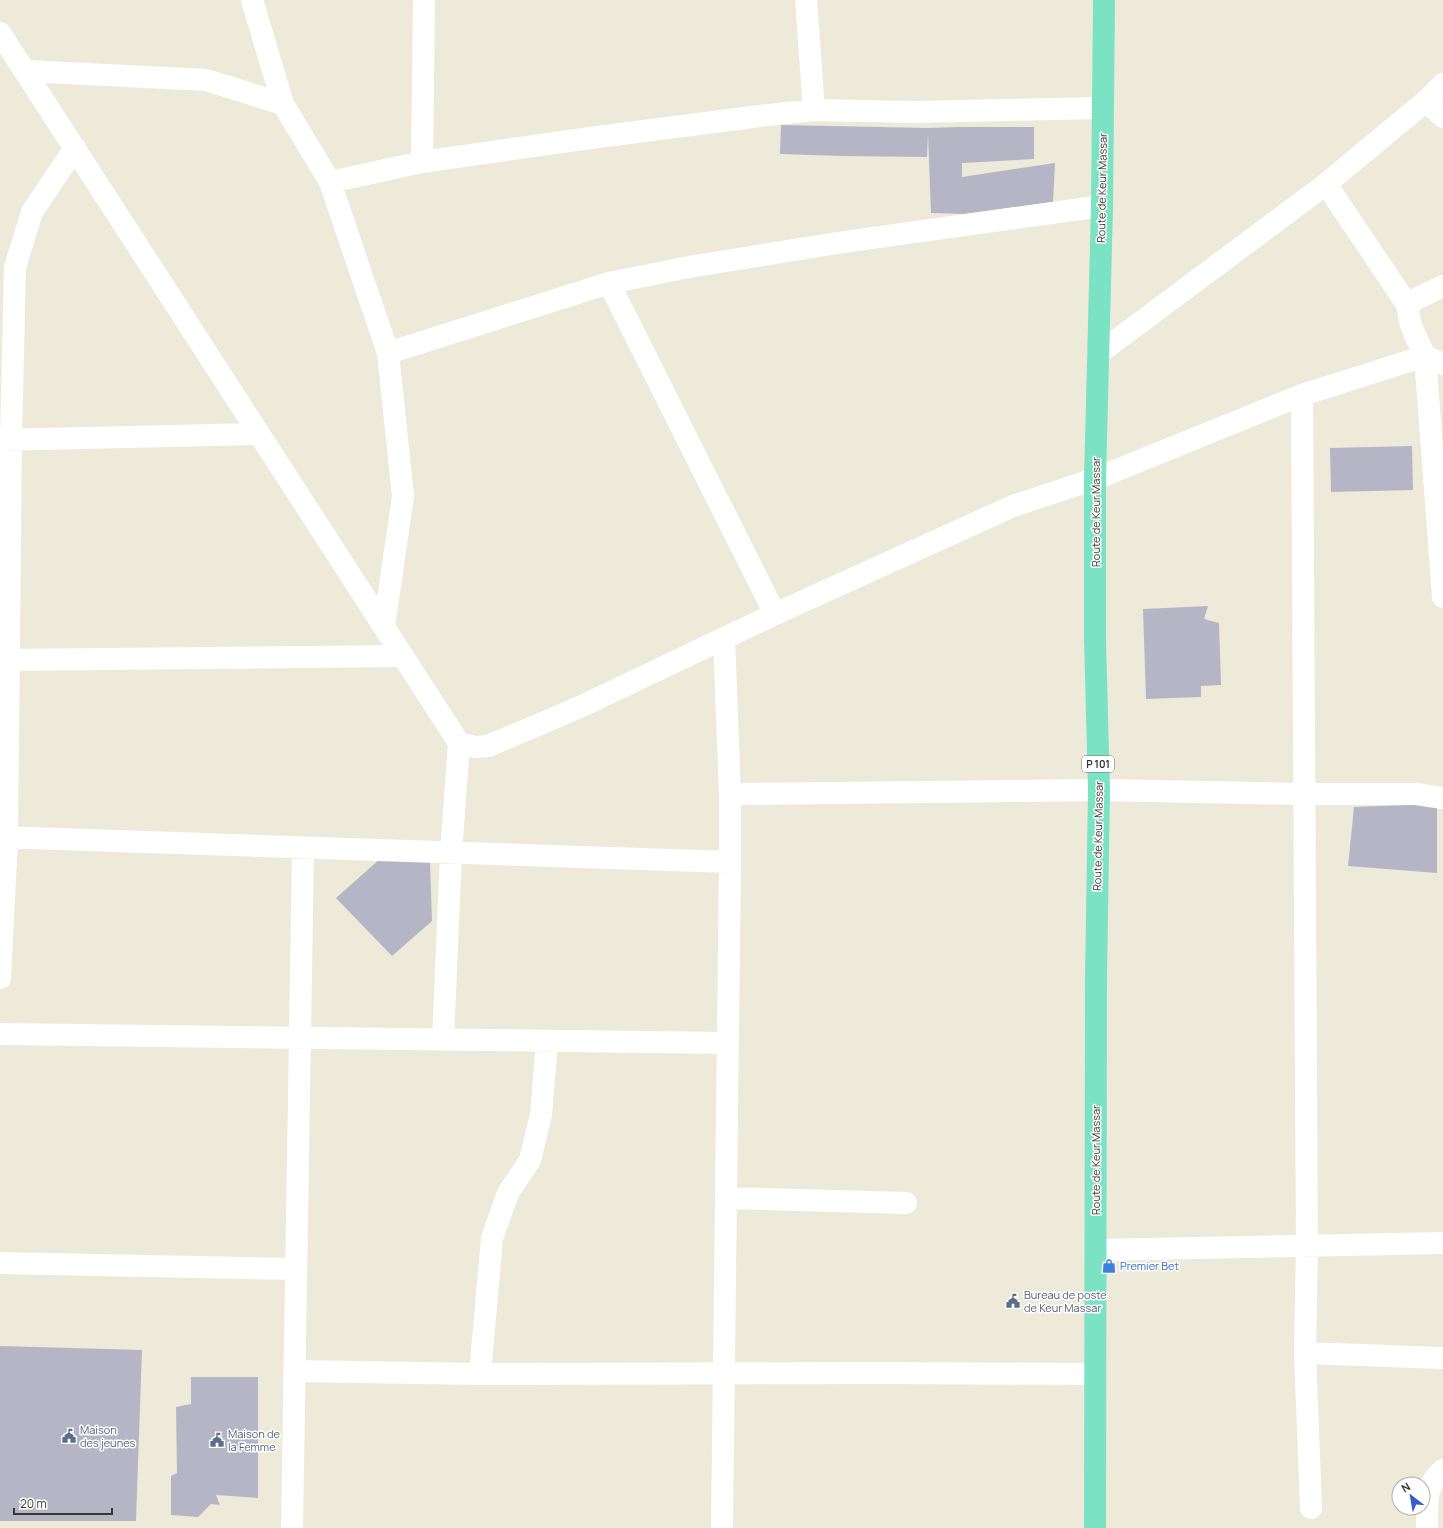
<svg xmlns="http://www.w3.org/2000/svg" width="1443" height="1528" font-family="Manrope,sans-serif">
  <rect width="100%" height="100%" fill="#eeead9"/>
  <path fill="#b6b5c6" d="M 781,125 L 928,128 L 960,127 L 1034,127 L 1034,159 L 962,163 L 962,177 L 1055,163 L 1053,202 L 964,214 L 931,213 L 928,134 L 927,157 L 842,156 L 842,146 L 842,156 L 780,154 Z
    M 1412,446 L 1413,490 L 1331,492 L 1330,448 Z
    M 1208,606 L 1204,619 L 1219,623 L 1221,685 L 1201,686 L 1201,697 L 1146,699 L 1143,609 Z
    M 1437,804 L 1437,873 L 1348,866 L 1354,807 Z
    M 381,858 L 430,861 L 432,921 L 392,956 L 336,898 Z
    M 0,1346 L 142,1350 L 136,1521 L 0,1521 Z
    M 191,1377 L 258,1377 L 258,1498 L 216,1495 L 220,1505 L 211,1504 L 198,1517 L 171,1515 L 171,1476 L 177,1473 L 176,1407 L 191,1404 Z"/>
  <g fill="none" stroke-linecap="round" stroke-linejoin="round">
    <path stroke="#fff" stroke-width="22" d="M 252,0 L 283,104 L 330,182 L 388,353 L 403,496 L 384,627
      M 806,0 L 814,110
      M 0,33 L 459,743 L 475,747 L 488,746 L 538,725 L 584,705 L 775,614 L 1013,506 L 1095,479 L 1302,395 L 1425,356 L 1443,364
      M 26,71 L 206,80 L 283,104
      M 1426,101 L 1443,117
      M 422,162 L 424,0
      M 330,182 L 422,162 L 590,138 L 760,116 L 814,110 L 914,112 L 1103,108
      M 1326,184 L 1408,306
      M 609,283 L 775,614
      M 1443,286 L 1416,299 L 1408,306 C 1408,325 1417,339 1425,356 L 1443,597
      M 388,353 L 609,283 L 689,267 L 837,243 L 1102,206
      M 1098,354 L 1326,184 L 1426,101 L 1443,84
      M 1302,395 L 1307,1246 L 1305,1353 L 1311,1508
      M 0,440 L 258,434
      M 9,660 L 403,656
      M 730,794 L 1099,790 L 1304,794 L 1416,794 L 1443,798
      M 0,837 L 730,862
      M 0,978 L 7,838 L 11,440 L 15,267 L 32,212 L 75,148
      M 0,1034 L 728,1043
      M 443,1040 L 451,853 L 459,743
      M 726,1198 L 906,1203
      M 1096,1250 L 1443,1243
      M 0,1263 L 296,1269
      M 1305,1353 L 1443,1358
      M 295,1371 L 480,1374 L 888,1373 L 1095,1374
      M 480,1374 L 492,1238 L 508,1193 L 530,1160 L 541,1115 L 547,1041
      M 292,1528 L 303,848
      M 722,1528 L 730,862 L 730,794 L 724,639
      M 1427,1528 C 1428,1505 1423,1487 1443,1470"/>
    <path stroke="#7be3c4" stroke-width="22" d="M 1095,1528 L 1096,978 L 1099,790 L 1095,639 L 1095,479 L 1102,206 L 1104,0"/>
  </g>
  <defs>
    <symbol id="shop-bare" viewBox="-9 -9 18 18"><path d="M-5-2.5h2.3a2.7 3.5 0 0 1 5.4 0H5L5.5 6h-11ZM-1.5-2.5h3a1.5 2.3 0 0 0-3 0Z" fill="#3f7fe0" stroke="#fff" stroke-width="2.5" paint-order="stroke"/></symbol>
    <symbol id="civic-bare" viewBox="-9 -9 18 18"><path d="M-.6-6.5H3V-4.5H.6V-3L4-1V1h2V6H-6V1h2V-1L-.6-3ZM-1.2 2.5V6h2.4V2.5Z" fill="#5c6f8a" stroke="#fff" stroke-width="2.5" paint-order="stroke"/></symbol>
  </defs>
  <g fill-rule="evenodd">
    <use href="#shop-bare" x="1099" y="1256" width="20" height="20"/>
    <use href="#civic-bare" x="1003" y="1291" width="20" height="20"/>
    <use href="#civic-bare" x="59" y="1426" width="20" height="20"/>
    <use href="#civic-bare" x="207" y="1430" width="20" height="20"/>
  </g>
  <g text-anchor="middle" stroke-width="3" stroke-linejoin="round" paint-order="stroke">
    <rect fill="#fff" stroke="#74736e" stroke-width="1" x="1082" y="756" width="32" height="16" rx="3"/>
    <g font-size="10" font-weight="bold" fill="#393730">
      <text x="1098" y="768">P 101</text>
    </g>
    <g font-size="11" fill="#393730" stroke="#fff">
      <text transform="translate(1102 188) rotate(-89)" y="4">Route de Keur Massar</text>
      <text transform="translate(1096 512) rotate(-90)" y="4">Route de Keur Massar</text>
      <text transform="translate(1098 836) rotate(-89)" y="4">Route de Keur Massar</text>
      <text transform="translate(1096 1160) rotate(-90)" y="4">Route de Keur Massar</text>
    </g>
    <g font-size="11" fill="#366cbe" stroke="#fff" text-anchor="start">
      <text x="1120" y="1270">Premier Bet</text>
    </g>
    <g font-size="11" fill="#4e5e75" stroke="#fff" text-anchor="start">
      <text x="1024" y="1299">Bureau de poste<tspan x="1024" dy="13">de Keur Massar</tspan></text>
      <text x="80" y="1434">Maison<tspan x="80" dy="13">des jeunes</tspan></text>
      <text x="228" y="1438">Maison de<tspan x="228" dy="13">la Femme</tspan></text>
    </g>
  </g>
  <g transform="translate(1411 1496) rotate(329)"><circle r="19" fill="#ffffff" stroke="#b0afac"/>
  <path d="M0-3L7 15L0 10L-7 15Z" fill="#315dcd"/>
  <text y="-6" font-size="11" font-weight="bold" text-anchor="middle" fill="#393730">N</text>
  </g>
  <path d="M14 1508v6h98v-6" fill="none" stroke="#393730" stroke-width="2"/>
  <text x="20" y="1508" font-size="12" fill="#393730" stroke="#ffffff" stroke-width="3" paint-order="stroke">20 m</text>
</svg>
